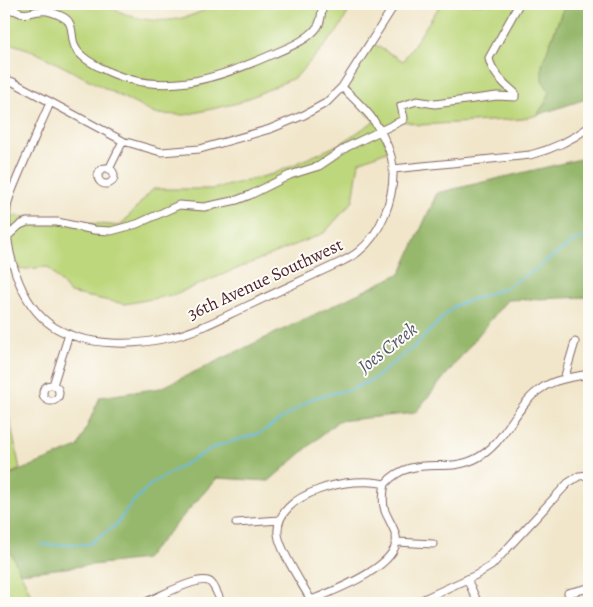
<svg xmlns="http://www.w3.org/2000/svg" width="593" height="607" font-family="Alegreya,serif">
  <rect width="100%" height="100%" fill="#fdfcf7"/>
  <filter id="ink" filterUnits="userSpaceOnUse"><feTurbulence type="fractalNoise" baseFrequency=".02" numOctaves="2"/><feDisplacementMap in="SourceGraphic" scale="10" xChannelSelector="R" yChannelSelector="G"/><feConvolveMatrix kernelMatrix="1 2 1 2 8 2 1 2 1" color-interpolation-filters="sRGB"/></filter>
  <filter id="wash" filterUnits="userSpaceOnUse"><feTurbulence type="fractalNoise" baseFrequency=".0096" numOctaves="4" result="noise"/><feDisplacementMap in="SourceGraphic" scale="20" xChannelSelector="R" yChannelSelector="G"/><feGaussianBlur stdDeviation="1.12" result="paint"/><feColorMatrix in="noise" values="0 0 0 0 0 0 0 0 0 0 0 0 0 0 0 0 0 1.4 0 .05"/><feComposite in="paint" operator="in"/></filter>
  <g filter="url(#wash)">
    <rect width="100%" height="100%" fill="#f1e6ca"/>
    <path fill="#bdd77c" stroke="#847b54" d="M 4,4 L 106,4 C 139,26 181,26 215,4 L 353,4 L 337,32 L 296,77 L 238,103 L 185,115 L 155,114 L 33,51 L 4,41 Z
      M 441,4 L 565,4 L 554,32 L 542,80 L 550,92 L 546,102 L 537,115 L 523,119 L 420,125 L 403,121 L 381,133 L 389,150 L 359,162 L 353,201 L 324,233 L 173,295 L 125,304 L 70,293 L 48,267 L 15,270 L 9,250 L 4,250 L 4,244 L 8,243 L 7,215 L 120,226 L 153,189 L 213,189 L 273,174 L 342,143 L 374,121 L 342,87 L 370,42 L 403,61 Z
      M 4,392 L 20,469 L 4,477 Z
      M 4,537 L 31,595 L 13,603 L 4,603 Z"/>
    <path fill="#96b86c" stroke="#706c4c" d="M 565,4 L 589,4 L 589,98 L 537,115 L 546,102 L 550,92 L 542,80 L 542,64 Z
      M 589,157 L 589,297 L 507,300 L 415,413 L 338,421 L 269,481 L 217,478 L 145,559 L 20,573 L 4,537 L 4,477 L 78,447 L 100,397 L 161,388 L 401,273 L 437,193 Z"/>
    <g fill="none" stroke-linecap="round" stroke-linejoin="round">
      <path stroke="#66bae2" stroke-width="2" d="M 41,545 L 89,544 L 115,526 L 132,503 L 151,484 L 214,447 L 260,433 L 313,398 L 352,389 L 374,379 L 416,345 L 454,306 L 505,288 L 536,269 L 572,242 L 589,236"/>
    </g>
  </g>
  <g filter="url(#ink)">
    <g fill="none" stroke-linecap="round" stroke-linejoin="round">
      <defs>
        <path id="minor" d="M 10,4 C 13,6 15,10 18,12 C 25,16 33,11 41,11 C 47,10 57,14 63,17 C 75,23 70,36 75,47 C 80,57 92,63 101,68 C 160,99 217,79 273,54 C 287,48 309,40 318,26 C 322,20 321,11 323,4
          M 4,9 L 18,11
          M 4,80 L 13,82 L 123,141 L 161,152 L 200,149 L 270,129 L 304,115 L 326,103 L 342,87 L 395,4
          M 50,103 C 39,128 28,152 18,176 C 14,186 8,198 7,208 C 4,248 18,304 54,327 C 87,347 135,346 172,337 C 198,331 221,318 245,307 C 277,292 309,277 341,262 C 347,259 353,256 358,252 C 381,234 394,199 393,170 C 393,154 383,134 374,121 C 365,108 353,98 342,87
          M98 176a8 8 0 1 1 16 0a8 8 0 1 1-16 0Z
          M 109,169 L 123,141
          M 393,169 L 530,155 C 553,149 571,141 589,127
          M 8,236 L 20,225 L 27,222 L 57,222 L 94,230 L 111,231 L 137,224 L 179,205 L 204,207 L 237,200 L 250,195 L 290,175 L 319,166 L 347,147 L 403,120 L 404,118 L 401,106 L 417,101 L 435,104 L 497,96 L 515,97 L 515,93 C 505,85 491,71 489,58 L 519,4
          M 564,379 L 575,342
          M 53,385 L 69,334
          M43 393a8 8 0 1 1 16 0a8 8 0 1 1-16 0Z
          M 385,484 C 412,453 446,475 477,458 C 506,443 515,405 542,388 C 555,379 574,377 589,374
          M 236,523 L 280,520
          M 397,542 L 433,544
          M 467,579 L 478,603
          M 568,593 L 589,588
          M 311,600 C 302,584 280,551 278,534 C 274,492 354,475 385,484
          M 143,603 C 156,599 199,574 210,582 C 216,587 218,597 222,603
          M 304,603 C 328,593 402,567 396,536 C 394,527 388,519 385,511 C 382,502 383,493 385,484
          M 415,603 L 476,575 L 491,566 L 568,483 L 579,476 L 589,475"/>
      </defs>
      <use href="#minor" stroke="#846563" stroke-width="9"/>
      <use href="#minor" stroke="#fff" stroke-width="7"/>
    </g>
  </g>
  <g text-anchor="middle" stroke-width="4" stroke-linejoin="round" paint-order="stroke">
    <g font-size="18" fill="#4a1f2b" stroke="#fdfcf7">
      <text transform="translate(265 279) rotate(-25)" y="6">36th Avenue Southwest</text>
    </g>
    <g font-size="19" font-style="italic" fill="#54556b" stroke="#fdfcf7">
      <text transform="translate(387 347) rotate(-38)" y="7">Joes Creek</text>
    </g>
  </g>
  <rect width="593" height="607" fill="none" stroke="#fdfcf7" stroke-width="20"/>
</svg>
